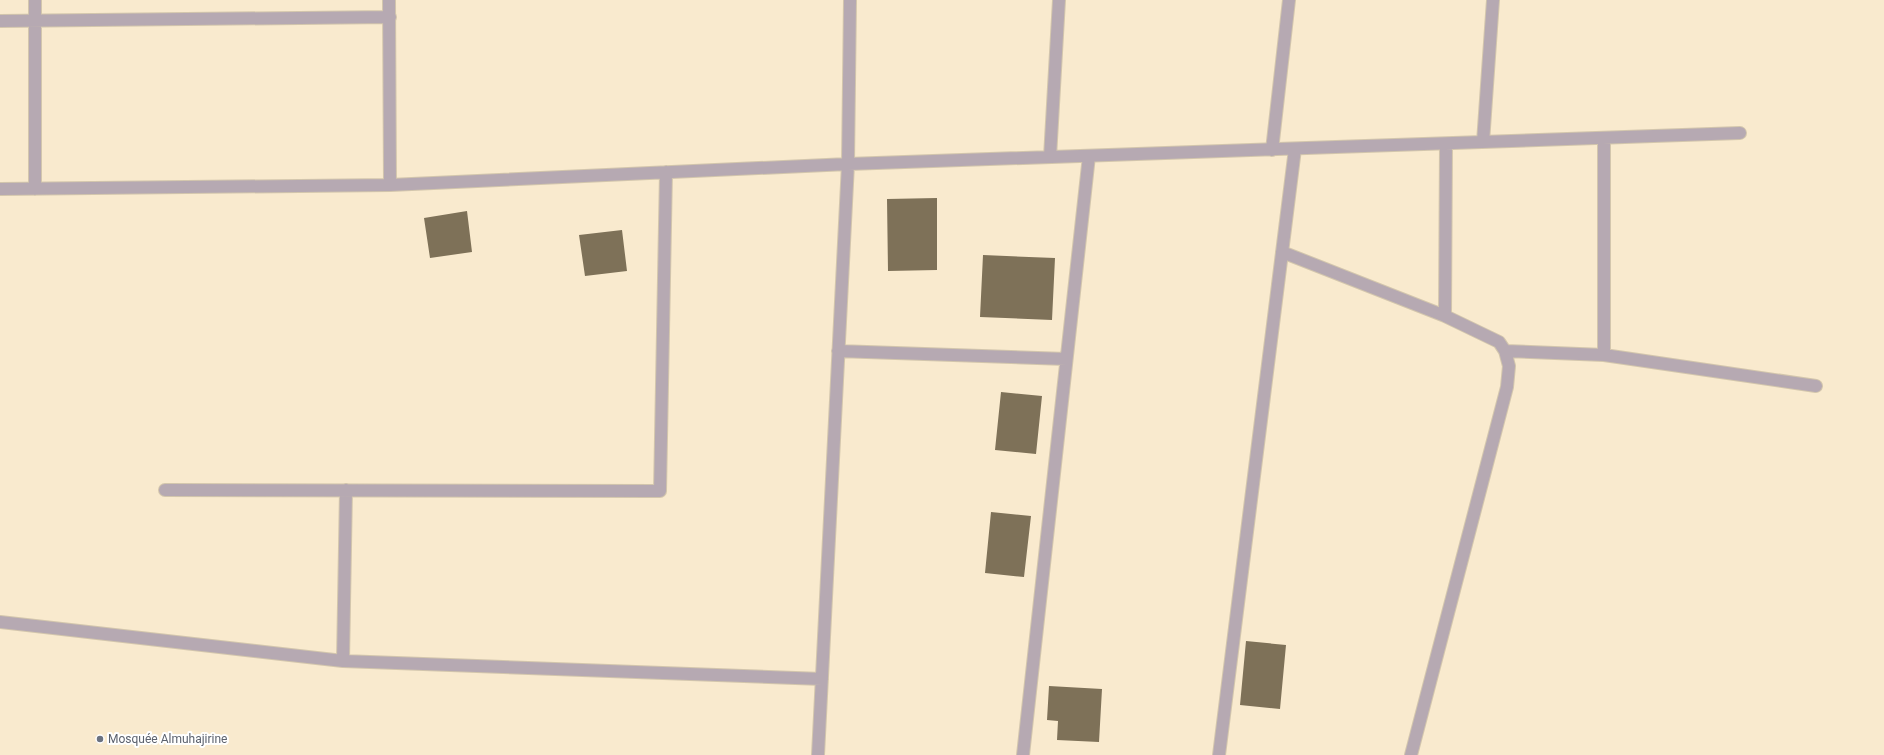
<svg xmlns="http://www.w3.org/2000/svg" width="1884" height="755" font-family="Roboto,sans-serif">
  <rect width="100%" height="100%" fill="#f9eace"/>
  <path fill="#7e7158" d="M 937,198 L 937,270 L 888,271 L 887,199 Z
    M 467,211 L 472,252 L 430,258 L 424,218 Z
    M 622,230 L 627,271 L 585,276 L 579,235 Z
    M 983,255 L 1055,258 L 1052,320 L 980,317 Z
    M 1001,392 L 1042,396 L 1036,454 L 995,450 Z
    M 991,512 L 1031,516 L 1024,577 L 985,573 Z
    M 1246,641 L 1286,645 L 1280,709 L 1240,705 Z
    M 1049,686 L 1102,689 L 1099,742 L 1057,740 L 1058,721 L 1047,720 Z"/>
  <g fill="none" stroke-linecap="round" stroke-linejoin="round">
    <defs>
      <path id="street" d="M 35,0 L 35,189
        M 389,0 L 390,185
        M 0,21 L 390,17
        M 1604,138 L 1604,355
        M 1483,142 L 1493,0
        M 1272,150 L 1289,0
        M 1050,157 L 1059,0
        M 0,189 L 390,185 L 848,164 L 1740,133
        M 1282,252 L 1445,316 L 1446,144
        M 838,351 L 1066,359
        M 1505,351 L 1604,355 L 1816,386
        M 165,490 L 660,491 L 666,172
        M 0,622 L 343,661 L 822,679
        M 343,661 L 346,490
        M 818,755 L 848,164 L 850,0
        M 1023,755 L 1089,156
        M 1219,755 L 1295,149
        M 1411,755 L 1507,387 L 1509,366 L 1505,351 L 1499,342 L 1445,316"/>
    </defs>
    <use href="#street" stroke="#d3c6ad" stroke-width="14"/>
    <use href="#street" stroke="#b6a9b2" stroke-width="12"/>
  </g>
  <circle fill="#6b7280" stroke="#fff" stroke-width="1.5" cx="100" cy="739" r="4"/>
  <g text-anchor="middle" stroke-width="4" stroke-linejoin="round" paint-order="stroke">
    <g font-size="12" fill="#5b616d" stroke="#fff" text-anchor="start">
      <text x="108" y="743">Mosquée Almuhajirine</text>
    </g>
  </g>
</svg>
